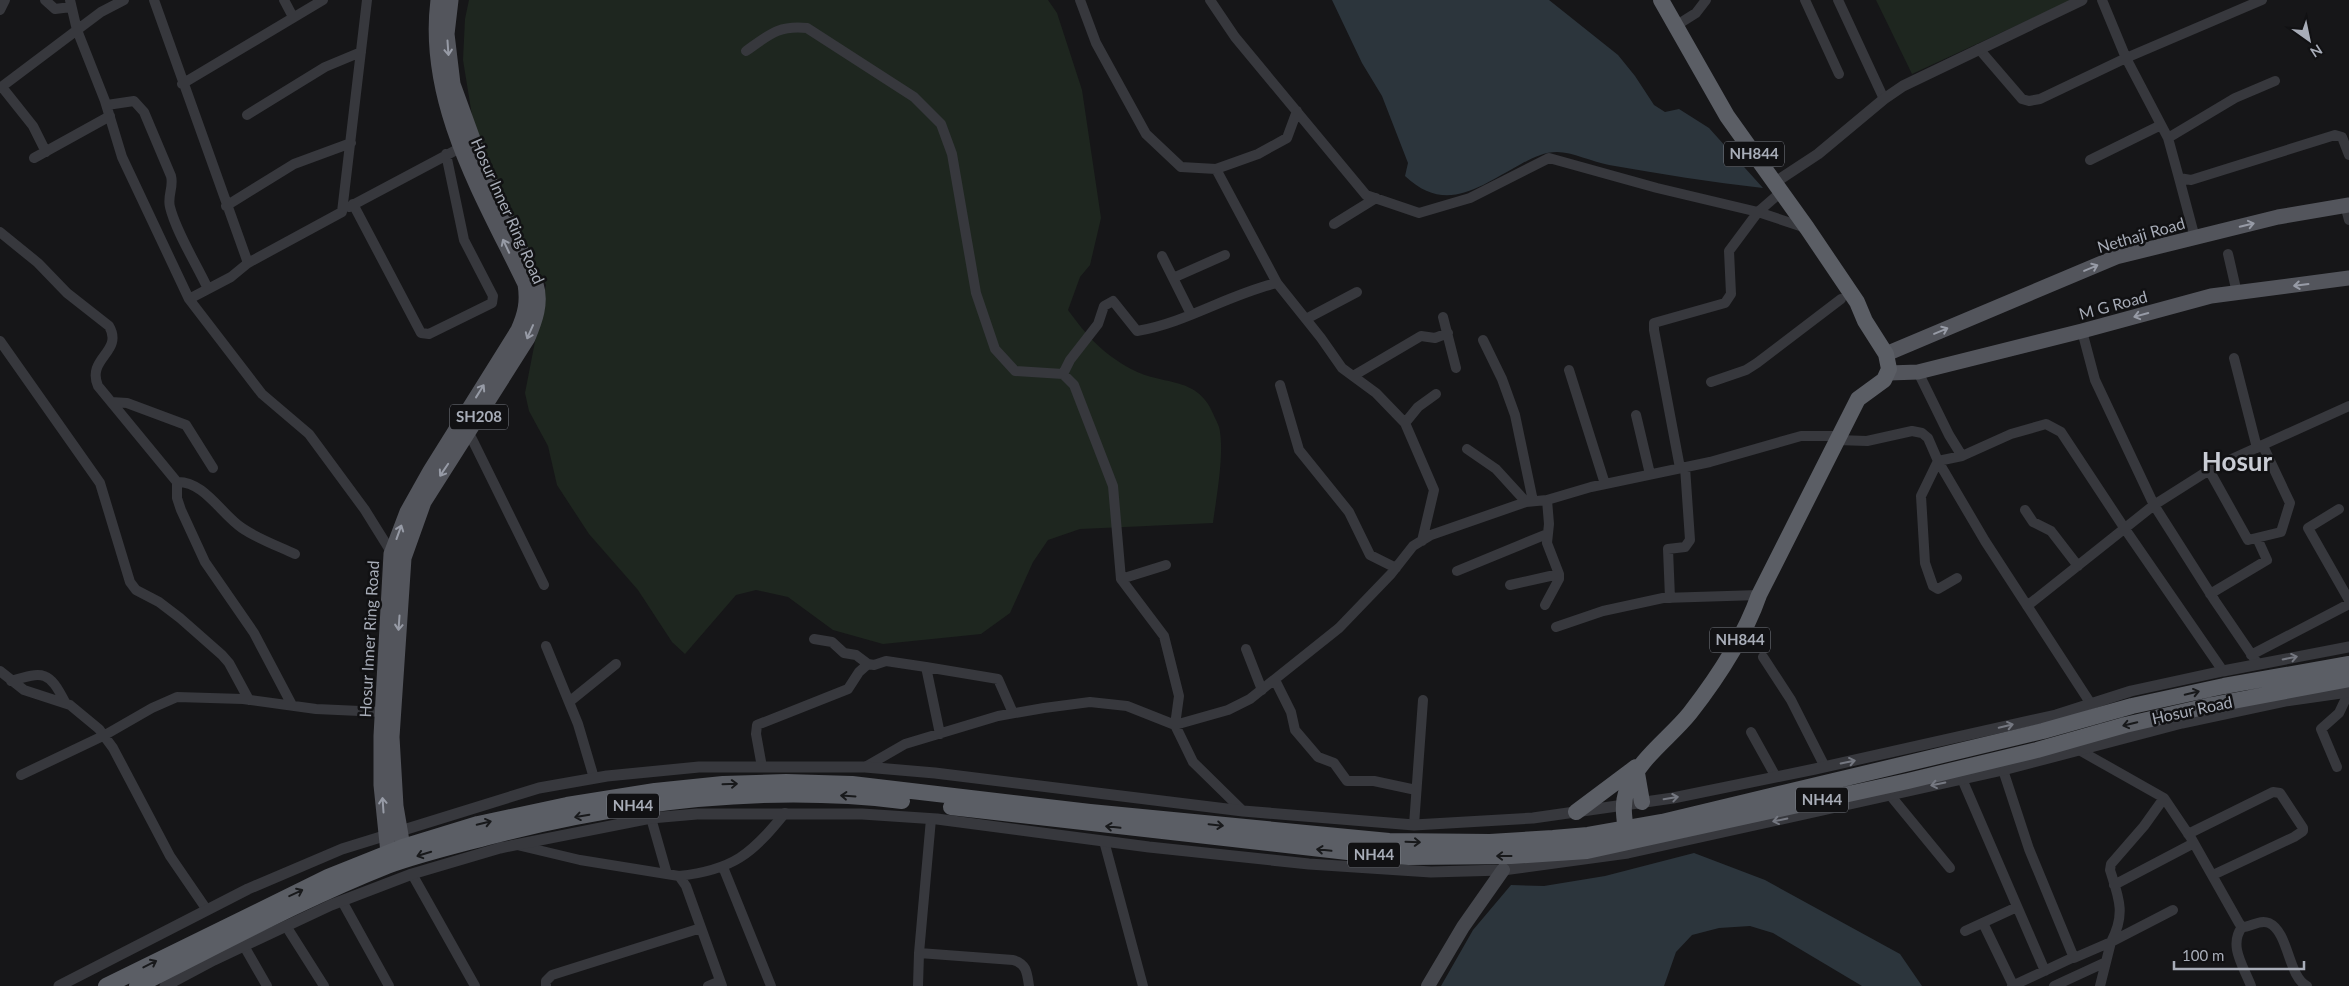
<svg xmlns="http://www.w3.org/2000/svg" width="2349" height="986" font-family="Lato,sans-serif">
  <rect width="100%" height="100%" fill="#161618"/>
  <path fill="#1e261f" d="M 469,0 L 1048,0 L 1057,13 L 1082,90 L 1101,218 L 1090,265 L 1080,277 L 1068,310 C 1087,336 1102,353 1131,369 C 1164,387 1199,374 1215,418 C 1217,422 1220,428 1220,432 C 1224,457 1216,499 1213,523 L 1080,529 L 1048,540 L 1033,562 L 1010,613 L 981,634 L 883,644 L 833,630 L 788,597 L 756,590 L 736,595 L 685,654 L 672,642 L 638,590 L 589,534 L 557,485 L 548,446 L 529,411 L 525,393 L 546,285 L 524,244 L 476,140 L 463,60 L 465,19 Z
    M 1876,0 L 2072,0 L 1912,74 Z"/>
  <path fill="#2c353c" d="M 1332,0 L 1549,0 L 1618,55 L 1635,76 L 1654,105 L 1665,112 L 1679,109 L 1709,128 L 1763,188 C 1711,182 1660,174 1609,165 C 1593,162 1572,152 1557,152 C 1544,152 1532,158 1521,164 C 1480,186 1446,215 1405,176 L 1408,163 L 1382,96 L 1362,63 Z
    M 1694,853 L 1765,880 L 1900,954 L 1922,986 L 1862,986 L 1773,933 L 1750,926 L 1719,928 L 1692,935 L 1676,952 L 1664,986 L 1441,986 L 1473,930 L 1511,885 L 1544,886 L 1605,876 Z"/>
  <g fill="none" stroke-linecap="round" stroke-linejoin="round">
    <path stroke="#37383d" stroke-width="10" d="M 45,0 L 55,9 L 71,7
      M 124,0 L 101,12 L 77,30 L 105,101 L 122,157 L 189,299
      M 154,0 L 248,263
      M 284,0 L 293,17
      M 367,0 L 342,212 L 248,263 L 231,277 L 189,299 L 262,394 L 309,434 L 365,510 L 393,555
      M 1080,0 L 1096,43 L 1146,134 L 1181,167 L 1216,169 L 1258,154 L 1287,138 L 1297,111
      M 1210,0 L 1235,37 L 1366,195 L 1419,213 L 1470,198 L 1549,158 L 1657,188 L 1758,212 L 1806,228
      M 1805,0 L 1839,74
      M 1838,0 L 1884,99
      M 2102,0 L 2126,58 L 2168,138 L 2179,178 L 2191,180 L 2335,135 L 2342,137 L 2349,155
      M 0,10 L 5,0
      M 1677,25 L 1696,13 L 1706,0
      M 1979,49 L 2022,99 L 2029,101 L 2040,99 L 2126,58 L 2262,0
      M 746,51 C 769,35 778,25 807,28 L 914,97 L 941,124 L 952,154 L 976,293 L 995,349 L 1015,371 L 1063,374 L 1074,385 L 1113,486 L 1121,579 L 1164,636 L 1179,696 L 1175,725 L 1193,762 L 1243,811
      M 182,84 L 323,0
      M 2,87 L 33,126 L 46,152
      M 0,88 L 77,30 L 70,0
      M 107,105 L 134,101 L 144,112 L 171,176 C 174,187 167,196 170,207 C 176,232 197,265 208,289
      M 247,115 L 325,67 L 361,52
      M 2168,138 L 2235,98 L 2275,81
      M 34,158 L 110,116
      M 2090,160 L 2161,125
      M 1216,169 L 1277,283
      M 2179,178 L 2195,238
      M 353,204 L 421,333 L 429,334 L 492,303 L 493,296 L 464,240 L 446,154
      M 2345,205 L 2349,220
      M 226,206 L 294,164 L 351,143
      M 349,207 L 460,148
      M 1334,224 L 1376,198
      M 0,232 L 38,263 L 67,293 L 109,326 C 124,352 86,358 98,386 L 177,482 L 177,498 L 181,510 L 205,562 L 254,633 L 292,705
      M 2228,254 L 2237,293
      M 1162,256 L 1191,314
      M 1173,278 L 1225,255
      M 1443,317 L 1456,368
      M 1306,319 L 1357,292
      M 2082,331 L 2095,380 L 2154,505 L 2215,601 L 2258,664
      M 1483,340 L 1502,379 L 1515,415 L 1533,501
      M 0,341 L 100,483 L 130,582 L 136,590 L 159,602 L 180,618 L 222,655 L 229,663 L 249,700
      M 2234,358 L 2257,448
      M 1569,370 L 1605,484
      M 1918,372 L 1949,435 L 1962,456 L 2011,434 L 2046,424 L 2061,432 L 2125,529 L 2223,671
      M 1063,374 L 1070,360 L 1098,324 L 1104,306 L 1113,301 L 1137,331 C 1186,323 1229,294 1277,283 L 1321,338 L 1342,368 L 1376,393 L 1405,423 L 1434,490 L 1422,541
      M 1353,376 L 1421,336 L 1435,338 L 1448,333
      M 1711,382 L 1746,370 L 1757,363 L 1841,299
      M 1280,385 L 1299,450 L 1349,512 L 1370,555 L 1396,568
      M 111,402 L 127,403 L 186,425 L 213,468
      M 1636,415 L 1650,474
      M 1405,423 L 1418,407 L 1436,394
      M 469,433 L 544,585
      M 1837,440 L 1867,441 L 1912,431 L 1922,433 L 1928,438 L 1938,461 L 1985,541 L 2091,704
      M 1467,449 L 1496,469 L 1526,502
      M 1680,468 L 1654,330 L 1654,323 L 1725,303 L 1731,294 L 1729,251 L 1758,212 L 1781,192
      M 2209,470 L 2248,540 L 2281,532 L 2290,503 L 2263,446
      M 177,482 C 204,481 221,514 242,528 C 258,539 278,546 295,554
      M 2339,509 L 2308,528 L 2349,600
      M 2025,510 L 2033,522 L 2051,531 L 2078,566
      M 1457,571 L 1547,534
      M 1957,578 L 1938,589 L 1933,586 L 1925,563 L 1921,496 L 1938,461 L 1962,456
      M 1121,579 L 1166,565
      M 1510,585 L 1559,574
      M 2210,594 L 2267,560 L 2257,538
      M 1670,598 L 1668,549 L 1685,547 L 1690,540 L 1685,467
      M 1545,605 L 1559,579 L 1559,574 L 1547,543 L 1549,524 L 1547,500
      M 2027,606 L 2154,505 L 2214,467 L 2349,406
      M 1556,627 L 1603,611 L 1663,598 L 1759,595
      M 814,639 L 832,642 L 844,653 L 856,655 L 868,664 L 874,665 L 886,661 L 926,667 L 940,734
      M 546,646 L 578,724 L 594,778
      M 1246,649 L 1262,690
      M 2251,655 L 2349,604
      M 1763,657 L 1791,700 L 1825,767
      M 926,667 L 998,679 L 1013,713
      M 0,671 L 24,690 L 70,705 L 99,729 L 113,748 L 170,856 L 207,910
      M 1275,680 L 1291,712 L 1295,730 L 1318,757 L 1334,763 L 1347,781 L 1374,781 L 1416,790
      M 11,681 C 44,671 49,671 65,702
      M 569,702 L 616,664
      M 1751,732 L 1776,777
      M 2079,750 L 2164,798 L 2191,838 L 2239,923 L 2242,927 C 2251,927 2260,919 2269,923 C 2289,932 2288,977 2307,986
      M 762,767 L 756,734 L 757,725 L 848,689 L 859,672 L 868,664
      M 865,767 L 905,744 L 998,716 L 1044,708 L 1090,702 L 1127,706 L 1175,725 L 1228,710 L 1250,699 L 1339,628 L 1391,574 L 1413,546 L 1431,535 L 1526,502 L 1547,500 L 1591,487 L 1710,462 L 1801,436 L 1838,436
      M 2337,767 L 2321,729 L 2339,713 L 2349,692
      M 2003,770 L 2029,849 L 2074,958 L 2111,942 L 2100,986
      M 21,775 L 105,735 L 152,708 L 177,697 L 243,699 L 316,709 L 382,712
      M 1962,779 L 2045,971
      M 1890,795 L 1950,868
      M 651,818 L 667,874
      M 1414,825 L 1423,700
      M 2188,834 L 2273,792 L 2280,793 L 2303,828 L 2303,831 L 2294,837 L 2213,875
      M 1104,841 L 1143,986
      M 517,845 L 580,860 L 679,876 L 686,886 L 722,986
      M 723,867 L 771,986
      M 412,874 L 475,986
      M 679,876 C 733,870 752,854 785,813
      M 2114,885 L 2194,843
      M 342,901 L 389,986
      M 1983,923 L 2013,985
      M 286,926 L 324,986
      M 2242,927 C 2228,946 2244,967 2251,986
      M 1965,931 L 2017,907
      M 2111,942 C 2126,914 2119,898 2110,870 L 2111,864 L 2144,826 L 2164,798
      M 2111,942 L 2173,910
      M 244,946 L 267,986
      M 919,953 L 1013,960 C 1027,964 1027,973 1029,986
      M 546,986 L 546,981 L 552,975 L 701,928
      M 708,986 L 720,981
      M 918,986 L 919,953 L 931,819
      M 2012,986 L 2074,957
      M 2054,986 L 2106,962"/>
    <path stroke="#37383d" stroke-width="11" d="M 1774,183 L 1818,154 L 1884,99 L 1903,86 L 2082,0
      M 59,986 L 248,889 L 342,849 L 539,788 L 607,776 L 699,767 L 865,767 L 935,773 L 1243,811 L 1414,825 L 1533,818 L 1673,798 L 1815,769 L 2056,715 L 2131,691 L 2223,671 L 2349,647
      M 165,986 L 214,960 L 331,905 L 412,874 L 500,848 L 651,818 L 697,814 L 862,814 L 937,819 L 1149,847 L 1309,864 L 1431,872 L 1503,870 L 1628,853 L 2003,770 L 2182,723 L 2285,701 L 2349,692"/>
    <path stroke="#45474d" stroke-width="14" d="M 1428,986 L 1463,927 L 1503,870"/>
    <path stroke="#53555c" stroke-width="15" d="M 1886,354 L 2116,257 L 2278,217 L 2349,205
      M 1889,373 L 1918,372 L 2082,331 L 2211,296 L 2349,278
      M 403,847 L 396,806 L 392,737 L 404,558 L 424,502 L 528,338 C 535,321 542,303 536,284 L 481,161 L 453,84 L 447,34 L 451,0
      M 388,853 L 381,785 L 381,736 L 391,554 L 407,512 L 430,471 L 518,330 C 525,314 528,302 525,284 C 482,195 425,102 438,0"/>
    <path stroke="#5b5e65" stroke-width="16" d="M 1637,773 L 1642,802
      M 951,807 L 1365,854 L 1409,857 L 1511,856 L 1587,851 L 1908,781 L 2037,750 L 2125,725 L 2212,705 L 2349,679
      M 1576,812 L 1636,767
      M 1627,838 C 1625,821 1621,806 1627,790 C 1639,758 1670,738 1690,713 C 1718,677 1744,638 1759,595 L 1858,399 L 1884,380 L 1889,369 L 1886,354 L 1865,321 L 1857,302 L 1807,228 L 1727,116 L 1661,0
      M 106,986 L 328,877 L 403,847 L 478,824 L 567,805 L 655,791 L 723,784 L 786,782 L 852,784 L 1090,812 L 1389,841 L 1490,842 L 1553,838 L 1588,835 L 1662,822 L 2043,731 L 2132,706 L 2224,686 L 2349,664
      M 137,986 C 220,945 301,900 387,866 C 420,854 454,846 488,837 C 622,802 763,784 902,801"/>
  </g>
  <defs><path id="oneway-shaft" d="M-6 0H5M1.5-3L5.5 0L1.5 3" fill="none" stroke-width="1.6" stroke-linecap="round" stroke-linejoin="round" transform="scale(1.25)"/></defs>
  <g stroke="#979ba6">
    <use href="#oneway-shaft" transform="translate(448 48) rotate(86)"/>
    <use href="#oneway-shaft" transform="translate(2247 225) rotate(-14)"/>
    <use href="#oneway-shaft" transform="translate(506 246) rotate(-115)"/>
    <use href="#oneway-shaft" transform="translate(2091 268) rotate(-23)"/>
    <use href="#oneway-shaft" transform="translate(2301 285) rotate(173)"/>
    <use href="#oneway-shaft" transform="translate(2141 315) rotate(165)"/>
    <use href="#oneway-shaft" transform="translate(1941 331) rotate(-23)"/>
    <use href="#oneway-shaft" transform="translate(530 332) rotate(114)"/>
    <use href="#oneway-shaft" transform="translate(480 391) rotate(-58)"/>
    <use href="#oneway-shaft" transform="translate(444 470) rotate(124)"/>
    <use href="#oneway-shaft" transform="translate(399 532) rotate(-70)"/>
    <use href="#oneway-shaft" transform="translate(399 623) rotate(94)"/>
    <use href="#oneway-shaft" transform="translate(383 805) rotate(-94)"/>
  </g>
  <g stroke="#757881">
    <use href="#oneway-shaft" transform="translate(2290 658) rotate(-11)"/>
    <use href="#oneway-shaft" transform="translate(2006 726) rotate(-13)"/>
    <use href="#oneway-shaft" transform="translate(1848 762) rotate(-12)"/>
    <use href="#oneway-shaft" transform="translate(1938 784) rotate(168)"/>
    <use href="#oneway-shaft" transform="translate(1671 798) rotate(-9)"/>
    <use href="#oneway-shaft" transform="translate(1780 820) rotate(168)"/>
  </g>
  <g stroke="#18191b">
    <use href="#oneway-shaft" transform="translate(2192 693) rotate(-13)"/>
    <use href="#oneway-shaft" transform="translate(2130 724) rotate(166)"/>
    <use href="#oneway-shaft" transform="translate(730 784) rotate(-2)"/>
    <use href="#oneway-shaft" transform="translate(848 796) rotate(-176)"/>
    <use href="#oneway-shaft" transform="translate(582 816) rotate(170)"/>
    <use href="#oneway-shaft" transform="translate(484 823) rotate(-13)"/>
    <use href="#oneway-shaft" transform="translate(1216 825) rotate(6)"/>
    <use href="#oneway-shaft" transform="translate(1113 827) rotate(-174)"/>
    <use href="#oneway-shaft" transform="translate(1413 842) rotate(2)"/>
    <use href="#oneway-shaft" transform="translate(1324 850) rotate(-174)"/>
    <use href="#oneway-shaft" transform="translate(424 854) rotate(163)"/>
    <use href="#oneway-shaft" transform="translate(1504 856) rotate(180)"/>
    <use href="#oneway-shaft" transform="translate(296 893) rotate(-25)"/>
    <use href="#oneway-shaft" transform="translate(150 964) rotate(-27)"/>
  </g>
  <g text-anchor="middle" stroke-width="5" stroke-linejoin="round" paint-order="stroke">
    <g fill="#111113" stroke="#7b7e86" stroke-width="1">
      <rect x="1724" y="141.5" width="60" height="25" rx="4"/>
      <rect x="450" y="404.5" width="58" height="25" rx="4"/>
      <rect x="1710" y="627.5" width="60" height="25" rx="4"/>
      <rect x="1796" y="787.5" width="52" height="25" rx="4"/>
      <rect x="607" y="793.5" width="52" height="25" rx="4"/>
      <rect x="1348" y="842.5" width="52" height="25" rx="4"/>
    </g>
    <g font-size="15" font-weight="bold" fill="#a8adb8">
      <text x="1754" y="159">NH844</text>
      <text x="479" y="422">SH208</text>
      <text x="1740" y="645">NH844</text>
      <text x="1822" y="805">NH44</text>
      <text x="633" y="811">NH44</text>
      <text x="1374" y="860">NH44</text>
    </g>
    <g font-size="16" fill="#a8adb8" stroke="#111113">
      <text transform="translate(508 211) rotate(66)" y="6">Hosur Inner Ring Road</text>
      <text transform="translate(2141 235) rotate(-16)" y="6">Nethaji Road</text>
      <text transform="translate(2113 305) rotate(-15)" y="6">M G Road</text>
      <text transform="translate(369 639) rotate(-87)" y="6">Hosur Inner Ring Road</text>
      <text transform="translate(2192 710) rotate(-12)" y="6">Hosur Road</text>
    </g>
    <g font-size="26" font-weight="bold" fill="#c9ccd4" stroke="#111113">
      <text x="2237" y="471">Hosur</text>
    </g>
  </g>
  <g transform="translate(2309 40) rotate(147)" stroke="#111113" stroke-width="4" paint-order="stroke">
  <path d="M0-4L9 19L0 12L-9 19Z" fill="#a8adb8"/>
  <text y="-8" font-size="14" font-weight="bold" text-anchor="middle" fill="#a8adb8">N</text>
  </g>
  <path d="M2174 961v8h130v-8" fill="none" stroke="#a8adb8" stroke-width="2.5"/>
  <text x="2182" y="961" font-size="15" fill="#a8adb8" stroke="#111113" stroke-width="4" paint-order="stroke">100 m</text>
</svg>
